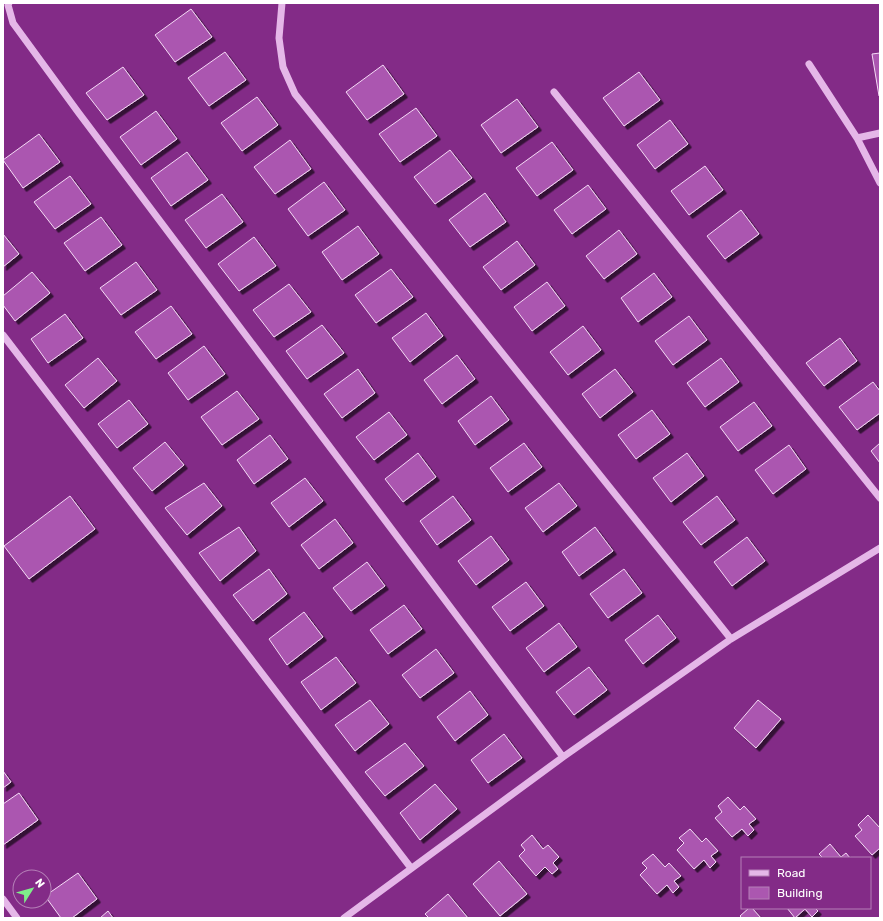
<svg xmlns="http://www.w3.org/2000/svg" width="883" height="921" font-family="Rubik,sans-serif">
  <defs>
    <filter id="shadow"><feDropShadow dx="3.5" dy="3.5" stdDeviation="0" flood-color="#0009"/></filter>
  </defs>
  <rect width="100%" height="100%" fill="#832b87"/>
  <path fill="#ab57b0" stroke="#f5daf6" filter="url(#shadow)" d="M 191,9 L 212,37 L 175,62 L 155,35 Z
    M 225,52 L 246,80 L 209,106 L 188,78 Z
    M 880,53 L 880,96 L 879,96 L 872,54 Z
    M 383,65 L 404,94 L 367,120 L 346,92 Z
    M 123,67 L 144,95 L 107,120 L 86,93 Z
    M 639,72 L 660,100 L 624,126 L 603,98 Z
    M 257,97 L 278,125 L 242,151 L 221,123 Z
    M 517,99 L 538,127 L 501,153 L 481,125 Z
    M 416,108 L 437,136 L 400,162 L 379,134 Z
    M 156,111 L 177,139 L 141,165 L 120,137 Z
    M 670,120 L 688,144 L 655,169 L 637,145 Z
    M 39,134 L 60,162 L 23,188 L 3,160 Z
    M 290,140 L 311,169 L 275,194 L 254,167 Z
    M 552,142 L 573,170 L 537,196 L 516,168 Z
    M 450,150 L 472,178 L 435,204 L 414,177 Z
    M 187,152 L 208,180 L 171,206 L 151,178 Z
    M 705,166 L 723,190 L 689,215 L 671,191 Z
    M 70,176 L 91,204 L 55,229 L 34,202 Z
    M 324,182 L 345,210 L 308,236 L 288,209 Z
    M 588,185 L 606,209 L 572,234 L 554,210 Z
    M 485,193 L 506,222 L 470,247 L 449,220 Z
    M 222,194 L 243,222 L 206,248 L 185,220 Z
    M 741,210 L 759,234 L 725,259 L 707,236 Z
    M 101,217 L 122,245 L 85,271 L 64,243 Z
    M 358,226 L 379,254 L 342,280 L 322,252 Z
    M 619,230 L 637,254 L 604,279 L 586,256 Z
    M 3,234 L 19,254 L 3,267 Z
    M 254,237 L 276,266 L 239,291 L 218,264 Z
    M 517,241 L 535,265 L 501,290 L 483,267 Z
    M 136,262 L 157,290 L 121,315 L 100,288 Z
    M 391,269 L 413,297 L 376,323 L 355,295 Z
    M 32,272 L 50,293 L 15,321 L 3,305 L 3,296 Z
    M 654,273 L 672,297 L 638,322 L 621,298 Z
    M 547,282 L 565,306 L 532,331 L 514,307 Z
    M 289,284 L 311,312 L 274,337 L 253,310 Z
    M 171,306 L 192,334 L 156,359 L 135,332 Z
    M 426,313 L 443,336 L 410,362 L 392,338 Z
    M 65,314 L 83,338 L 48,363 L 31,339 Z
    M 689,316 L 707,340 L 673,365 L 655,341 Z
    M 322,325 L 344,353 L 307,379 L 286,351 Z
    M 583,326 L 601,350 L 568,375 L 550,352 Z
    M 840,338 L 857,361 L 824,386 L 806,363 Z
    M 204,346 L 225,374 L 188,400 L 168,373 Z
    M 457,355 L 475,379 L 442,404 L 424,380 Z
    M 98,358 L 117,381 L 84,408 L 65,385 Z
    M 721,358 L 739,382 L 705,407 L 687,383 Z
    M 358,369 L 375,393 L 342,418 L 324,394 Z
    M 615,369 L 633,392 L 600,418 L 582,394 Z
    M 873,382 L 880,391 L 880,413 L 857,430 L 839,407 Z
    M 237,391 L 259,419 L 222,445 L 201,417 Z
    M 491,396 L 509,420 L 475,445 L 458,421 Z
    M 129,400 L 148,424 L 117,448 L 98,424 Z
    M 754,402 L 772,426 L 738,451 L 720,427 Z
    M 652,410 L 670,434 L 636,459 L 618,435 Z
    M 389,412 L 407,435 L 374,460 L 356,437 Z
    M 270,435 L 288,459 L 254,484 L 237,460 Z
    M 165,442 L 184,465 L 152,491 L 133,468 Z
    M 524,443 L 542,467 L 508,492 L 490,468 Z
    M 880,443 L 880,463 L 871,451 Z
    M 789,445 L 806,469 L 773,494 L 755,470 Z
    M 418,453 L 436,477 L 403,502 L 385,479 Z
    M 687,453 L 704,476 L 671,502 L 653,478 Z
    M 305,478 L 323,501 L 289,527 L 271,503 Z
    M 204,483 L 222,506 L 187,535 L 165,508 Z
    M 559,483 L 577,506 L 543,532 L 525,508 Z
    M 70,496 L 95,529 L 29,579 L 4,546 Z
    M 453,496 L 471,520 L 437,545 L 420,521 Z
    M 717,496 L 735,520 L 701,545 L 683,522 Z
    M 335,519 L 353,543 L 319,569 L 301,545 Z
    M 239,527 L 256,551 L 220,581 L 199,553 Z
    M 595,527 L 613,551 L 579,576 L 562,552 Z
    M 491,536 L 509,560 L 476,585 L 458,561 Z
    M 747,537 L 765,561 L 732,586 L 714,562 Z
    M 367,562 L 385,586 L 351,611 L 333,588 Z
    M 269,569 L 287,594 L 253,621 L 233,595 Z
    M 624,569 L 642,593 L 608,618 L 590,594 Z
    M 526,582 L 544,606 L 510,631 L 492,607 Z
    M 404,605 L 422,629 L 388,654 L 370,630 Z
    M 304,612 L 323,637 L 287,665 L 269,639 Z
    M 658,615 L 676,638 L 643,664 L 625,640 Z
    M 559,623 L 577,647 L 544,672 L 526,648 Z
    M 436,649 L 454,673 L 420,698 L 402,675 Z
    M 336,657 L 356,683 L 321,710 L 301,682 Z
    M 589,667 L 607,690 L 574,715 L 556,692 Z
    M 470,691 L 488,715 L 455,741 L 437,717 Z
    M 370,700 L 389,724 L 355,751 L 335,725 Z
    M 758,700 L 781,719 L 756,748 L 734,728 Z
    M 504,734 L 522,758 L 488,783 L 471,760 Z
    M 405,743 L 424,766 L 385,796 L 365,772 Z
    M 3,771 L 11,782 L 3,788 Z
    M 435,784 L 457,809 L 420,840 L 400,813 Z
    M 19,793 L 38,820 L 3,845 L 3,804 Z
    M 728,797 L 740,810 L 744,806 L 756,819 L 749,824 L 754,830 L 748,836 L 742,829 L 732,837 L 715,818 L 722,812 L 718,806 Z
    M 868,815 L 880,828 L 880,848 L 872,855 L 855,836 L 862,830 L 858,825 Z
    M 690,829 L 702,842 L 706,838 L 718,851 L 711,856 L 716,862 L 710,868 L 704,860 L 694,869 L 677,850 L 684,843 L 679,838 Z
    M 532,835 L 543,849 L 548,845 L 559,857 L 553,863 L 558,869 L 552,874 L 545,867 L 536,876 L 519,856 L 525,850 L 521,845 Z
    M 830,844 L 841,857 L 846,853 L 850,858 L 823,858 L 819,854 Z
    M 653,854 L 665,867 L 669,863 L 681,876 L 674,881 L 679,887 L 673,893 L 667,885 L 657,894 L 640,875 L 647,868 L 642,863 Z
    M 499,861 L 527,894 L 500,916 L 473,884 Z
    M 78,873 L 97,899 L 72,918 L 61,918 L 45,896 Z
    M 448,894 L 468,918 L 429,918 L 425,914 Z
    M 749,908 L 752,908 L 761,918 L 742,918 L 740,916 Z
    M 787,908 L 815,908 L 818,911 L 812,917 L 805,909 L 795,918 Z
    M 108,911 L 113,918 L 100,918 Z"/>
  <g fill="none" stroke-linecap="round" stroke-linejoin="round">
    <path stroke="#e5b7e8" stroke-width="7" d="M 9,3 L 8,5 L 13,23 L 78,112 L 563,757
      M 282,3 L 279,38 L 283,67 L 295,94 L 731,639
      M 809,64 L 857,138 L 880,183
      M 554,92 L 880,498
      M 857,138 L 880,133
      M 3,335 L 411,868
      M 3,899 L 17,918
      M 344,918 L 563,757 L 731,639 L 880,548"/>
  </g>
  <rect width="883" height="921" fill="none" stroke="#ffffff" stroke-width="8"/>
  <rect x="741" y="857" width="130" height="52" fill="#832b87" stroke="#b580b7"/>
  <rect x="749" y="870" width="20" height="6" fill="#e5b7e8" stroke="#b580b7"/>
  <text x="777" y="877" font-size="12" fill="#ffffff">Road</text>
  <rect x="749" y="887" width="20" height="12" fill="#ab57b0" stroke="#b580b7"/>
  <text x="777" y="897" font-size="12" fill="#ffffff">Building</text>
  <g transform="translate(32 889) rotate(53)"><circle r="19" fill="#832b87" stroke="#b580b7"/>
  <path d="M0-3L7 15L0 10L-7 15Z" fill="#7fee8a"/>
  <text y="-6" font-size="11" font-weight="bold" text-anchor="middle" fill="#ffffff">N</text>
  </g>
</svg>
